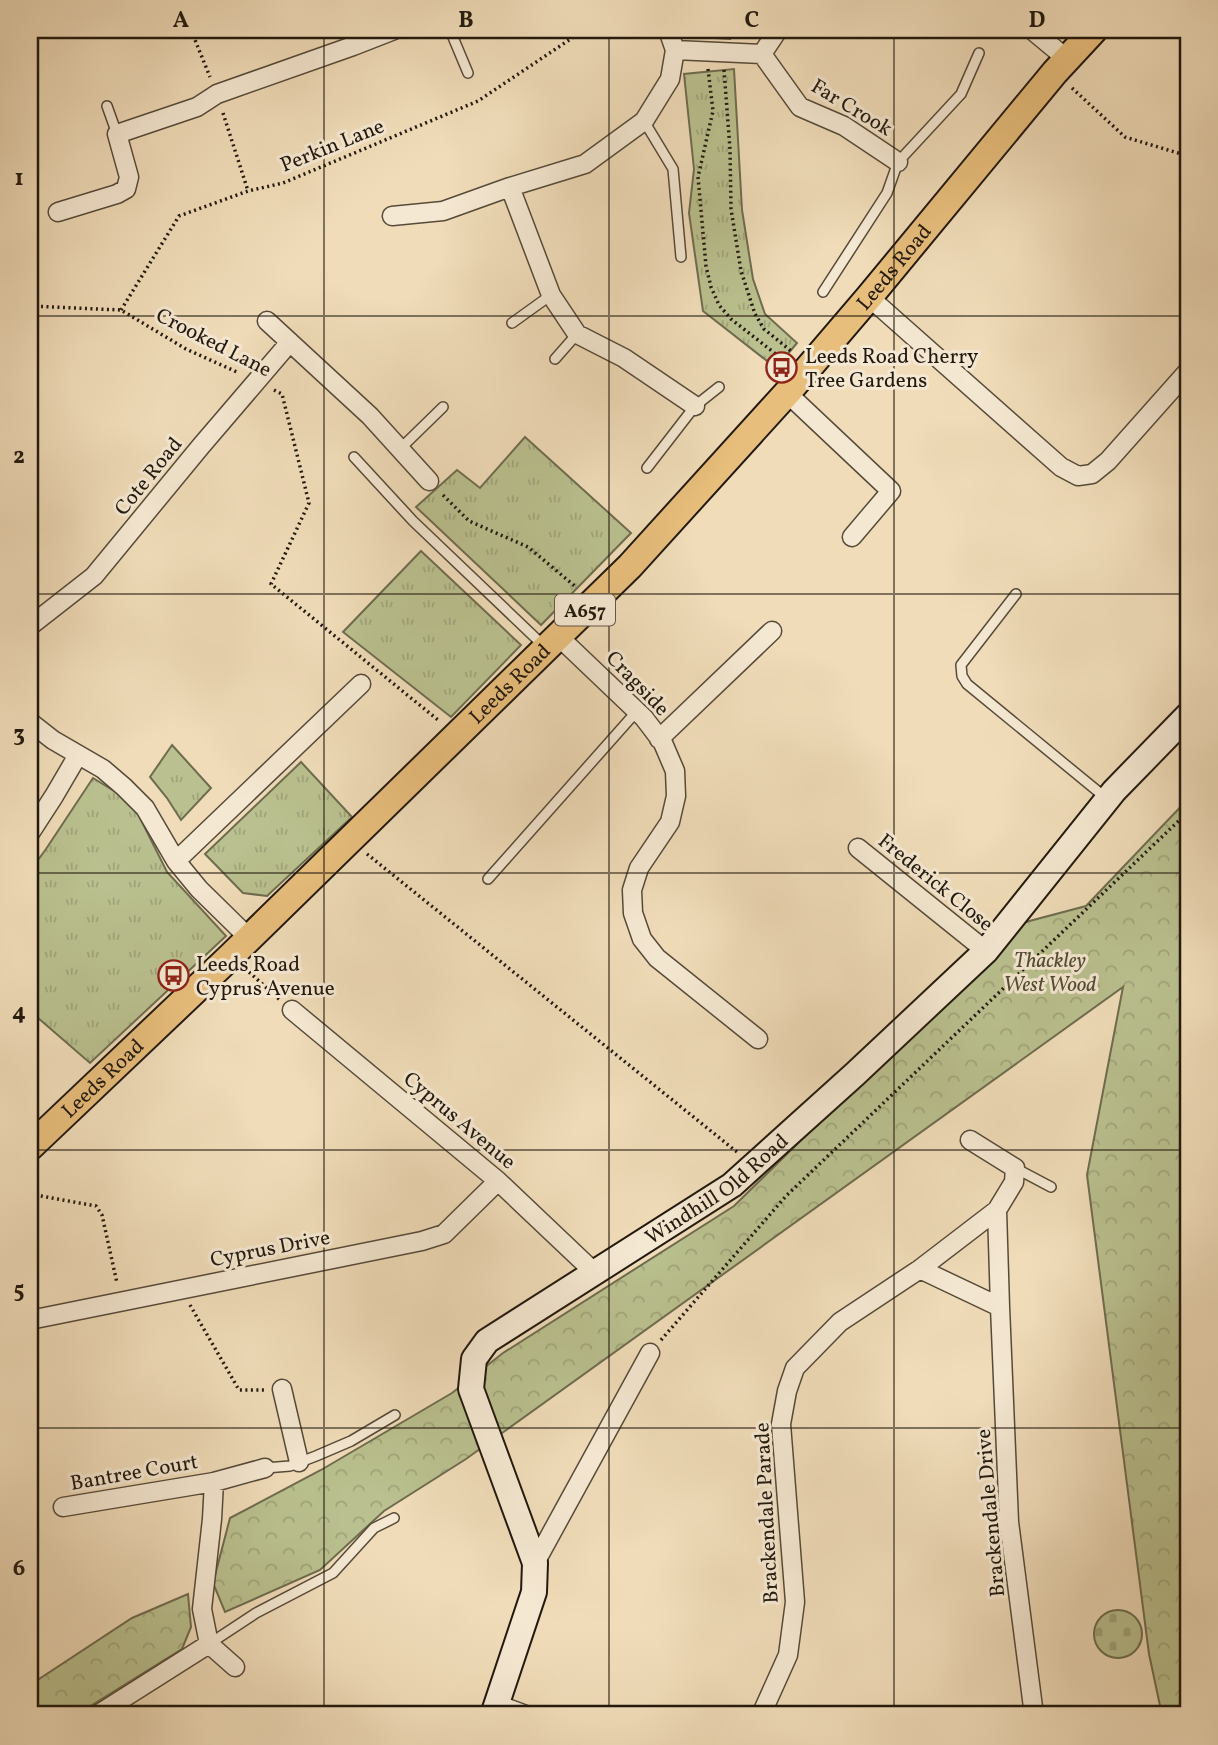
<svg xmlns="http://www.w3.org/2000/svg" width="1218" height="1745" font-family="Vollkorn,serif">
  <defs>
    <pattern id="grass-tufts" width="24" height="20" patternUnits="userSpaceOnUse" patternTransform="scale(1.75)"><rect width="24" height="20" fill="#bac08f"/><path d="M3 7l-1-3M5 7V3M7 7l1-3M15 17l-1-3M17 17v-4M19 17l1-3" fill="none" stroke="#a0a47a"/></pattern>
    <pattern id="forest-crowns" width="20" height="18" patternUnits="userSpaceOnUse" patternTransform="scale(1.75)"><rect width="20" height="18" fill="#bac08f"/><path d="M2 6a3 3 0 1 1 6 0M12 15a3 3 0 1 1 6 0" fill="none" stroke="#a0a47a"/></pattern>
    <pattern id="cemetery-stones" width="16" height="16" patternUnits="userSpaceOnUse" patternTransform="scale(1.75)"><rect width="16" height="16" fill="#bac08f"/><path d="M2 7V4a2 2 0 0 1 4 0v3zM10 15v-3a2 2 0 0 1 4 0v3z" fill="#a0a47a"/></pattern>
  </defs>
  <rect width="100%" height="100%" fill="#f0dcb9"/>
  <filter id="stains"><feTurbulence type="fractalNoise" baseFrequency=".00286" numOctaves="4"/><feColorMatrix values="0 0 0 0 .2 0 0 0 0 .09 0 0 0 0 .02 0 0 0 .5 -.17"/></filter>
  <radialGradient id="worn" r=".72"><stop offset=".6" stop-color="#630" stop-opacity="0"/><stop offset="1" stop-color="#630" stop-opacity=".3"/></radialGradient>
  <path fill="url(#grass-tufts)" stroke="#6e6c4e" stroke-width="2" d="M 679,30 L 728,30 L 730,39 L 696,37 Z
    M 734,69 L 742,210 L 753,279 L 765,314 L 797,343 L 776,368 L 703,311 L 689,213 L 694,169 L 684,74 Z
    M 525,437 L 631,533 L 541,625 L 416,507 L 457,470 L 480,488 Z
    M 421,551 L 521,645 L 451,717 L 343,632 Z
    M 172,745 L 211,788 L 181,820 L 167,798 L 150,777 Z
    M 301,762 L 352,817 L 267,896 L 243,893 L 205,854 Z
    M 93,778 L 132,802 L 167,872 L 226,936 L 90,1063 L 30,1011 L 30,871 L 46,849 Z"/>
  <path fill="url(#forest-crowns)" stroke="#6e6c4e" stroke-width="2" d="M 1188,799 L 1188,1715 L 1162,1715 L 1149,1654 L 1087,1175 L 1123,987 L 466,1459 L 384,1511 L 320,1570 L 225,1612 L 213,1583 L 230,1518 L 321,1470 L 452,1393 L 503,1353 L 734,1206 L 1022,923 L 1086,906 Z
    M 188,1594 L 191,1627 L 182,1649 L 76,1715 L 30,1715 L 30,1685 L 132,1618 Z"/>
  <path fill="url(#cemetery-stones)" stroke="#6e6c4e" stroke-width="2" d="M1094 1634a24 24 0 1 1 48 0a24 24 0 1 1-48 0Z"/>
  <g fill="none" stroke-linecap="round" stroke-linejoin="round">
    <defs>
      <path id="lane" d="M 450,30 L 468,73
        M 107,106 L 117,134
        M 644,121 L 673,169 L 681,257
        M 823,292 L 887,193 L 898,162 L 961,94 L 979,53
        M 512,323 L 551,295
        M 555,359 L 577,334
        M 400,449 L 443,407
        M 354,457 L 413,521 L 545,647
        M 647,468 L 695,406 L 719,387
        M 1016,594 L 961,665 L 962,676 L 967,684 L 1106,798
        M 488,879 L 637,711
        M 1015,1168 L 1051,1187
        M 265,1468 L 290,1466 L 316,1456 L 351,1441 L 395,1415
        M 209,1644 L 256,1613 L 333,1573 L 374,1528 L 394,1518"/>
      <path id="street" d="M 1032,30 L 1067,59
        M 675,50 L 762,54 L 800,107 L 844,126 L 898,162
        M 762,54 L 778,30
        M 510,187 L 551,295 L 577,334 L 624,358 L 695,406
        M 58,212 L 117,194 L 126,189 L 129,177 L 117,134 L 197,107 L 217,94 L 353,46 L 394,30
        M 392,216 L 443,211 L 510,187 L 585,164 L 644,121 L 670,79 L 675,50 L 668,30
        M 869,297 L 1061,467 L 1078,476 L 1092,474 L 1108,461 L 1188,371
        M 267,321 L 370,416 L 429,481
        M 787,393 L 891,491 L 852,537
        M 30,626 L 94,576 L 201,446 L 290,342
        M 558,636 L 644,718 L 663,743 L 675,771 L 676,796 L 670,822 L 639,868 L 632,890 L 633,913 L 642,939 L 657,958 L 758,1039
        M 30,722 L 53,740 L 103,769 L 124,787 L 145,808 L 176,861 L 199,889 L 249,938
        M 659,739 L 772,631
        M 30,833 L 54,796 L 78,755
        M 858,848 L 986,951
        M 176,861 L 361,684
        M 292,1010 L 498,1181 L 594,1272
        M 997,1210 L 1000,1307 L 1009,1522 L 1034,1715
        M 920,1269 L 1000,1307
        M 30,1320 L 422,1241 L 444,1234 L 498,1181
        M 282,1389 L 299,1462
        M 63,1507 L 214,1482 L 265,1468
        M 535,1563 L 650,1353
        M 209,1644 L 235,1667
        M 496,1704 L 526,1715
        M 97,1715 L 209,1644 L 202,1609 L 212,1519 L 214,1482
        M 761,1715 L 788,1655 L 795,1602 L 781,1424 L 787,1391 L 795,1368 L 840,1322 L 920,1269 L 997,1210 L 1014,1182 L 1015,1168 L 970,1140"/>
      <g id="secondary">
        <path id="s1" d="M 493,1715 L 534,1592 L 535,1563 L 471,1389 L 474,1359 L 487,1341 L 732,1185 L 854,1075 L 986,951 L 1114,791 L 1188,715"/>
      </g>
      <g id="primary">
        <path id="s2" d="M 30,1147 L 231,956 L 630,566 L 787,393 L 869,297 L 1055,72 L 1094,30"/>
      </g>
    </defs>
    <use href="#lane" stroke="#564a39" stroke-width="12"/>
    <use href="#street" stroke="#564a39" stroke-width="21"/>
    <use href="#secondary" stroke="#22190e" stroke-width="28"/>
    <use href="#primary" stroke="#22190e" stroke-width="30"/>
    <path stroke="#22190e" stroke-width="3.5" stroke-dasharray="2 3.5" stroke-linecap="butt" d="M 191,30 L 210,77
      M 708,69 L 713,111 L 698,177 L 706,266 L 711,287 L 719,305 L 731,319 L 786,362
      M 724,70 L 730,149 L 731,209 L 741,271 L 755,314 L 764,329 L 791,351
      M 1072,88 L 1125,137 L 1188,156
      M 223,113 L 248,191
      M 30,306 L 121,310 L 186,349 L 239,373
      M 121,310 L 179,216 L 248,191 L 283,183 L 478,101 L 584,30
      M 274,390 L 282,394 L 309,503 L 271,584 L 438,720
      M 443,495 L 469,521 L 528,547 L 576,587
      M 367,854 L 737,1152
      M 249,972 L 280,1000
      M 30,1194 L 96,1206 L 102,1215 L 117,1283
      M 190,1305 L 239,1390 L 266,1390
      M 661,1340 L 786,1196 L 1188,812"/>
    <use href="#lane" stroke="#f5e8d2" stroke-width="9"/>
    <use href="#street" stroke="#f5e8d2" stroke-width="18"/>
    <use href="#secondary" stroke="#f5e8d2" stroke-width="24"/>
    <use href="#primary" stroke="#e8be7c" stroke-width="26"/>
  </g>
  <path fill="none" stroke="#22190e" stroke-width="2" stroke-opacity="0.55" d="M 324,30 L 324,1715M 609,30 L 609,1715M 894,30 L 894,1715M 30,316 L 1188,316M 30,594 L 1188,594M 30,873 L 1188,873M 30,1150 L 1188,1150M 30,1428 L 1188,1428"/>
  <defs>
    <symbol id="bus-ring" viewBox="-11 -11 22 22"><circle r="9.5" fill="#f5e8d2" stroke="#8f2418" stroke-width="1.5"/><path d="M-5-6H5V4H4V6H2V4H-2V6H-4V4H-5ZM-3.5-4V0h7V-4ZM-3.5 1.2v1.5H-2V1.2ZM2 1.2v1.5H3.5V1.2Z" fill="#8f2418"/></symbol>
  </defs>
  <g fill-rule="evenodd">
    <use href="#bus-ring" x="764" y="350" width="35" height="35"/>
    <use href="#bus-ring" x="156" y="958" width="35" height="35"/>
  </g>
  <g text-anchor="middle" stroke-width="6" stroke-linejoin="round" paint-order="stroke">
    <rect fill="#f5e8d2" stroke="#615749" stroke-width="2" x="555" y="594.5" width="60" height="31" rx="5"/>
    <g font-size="19" font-weight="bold" fill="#22190e">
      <text x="585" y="617">A657</text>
    </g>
    <g font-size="21" fill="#22190e" stroke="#f5e8d2">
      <text transform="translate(852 107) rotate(31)" y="7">Far Crook</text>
      <text transform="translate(332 145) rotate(-22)" y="7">Perkin Lane</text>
      <text dy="7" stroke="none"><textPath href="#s2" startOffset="1234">Leeds Road</textPath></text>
      <text transform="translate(214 342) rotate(27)" y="7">Crooked Lane</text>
      <text transform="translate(148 476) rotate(-51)" y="7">Cote Road</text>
      <text dy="7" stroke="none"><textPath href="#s2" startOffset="667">Leeds Road</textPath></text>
      <text transform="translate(638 683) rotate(46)" y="7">Cragside</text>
      <text transform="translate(936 882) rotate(39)" y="7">Frederick Close</text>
      <text dy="7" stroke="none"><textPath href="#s2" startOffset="100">Leeds Road</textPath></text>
      <text transform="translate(460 1120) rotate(40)" y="7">Cyprus Avenue</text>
      <text dy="7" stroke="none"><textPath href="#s1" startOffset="672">Windhill Old Road</textPath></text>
      <text transform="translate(270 1248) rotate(-11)" y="7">Cyprus Drive</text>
      <text transform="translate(134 1472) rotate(-10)" y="7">Bantree Court</text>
      <text transform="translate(766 1513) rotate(-93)" y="7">Brackendale Parade</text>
      <text transform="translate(990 1513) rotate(-95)" y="7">Brackendale Drive</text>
    </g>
    <g font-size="21" fill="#22190e" stroke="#f5e8d2" text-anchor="start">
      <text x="805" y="363">Leeds Road Cherry<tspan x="805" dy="24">Tree Gardens</tspan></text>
      <text x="196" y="971">Leeds Road<tspan x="196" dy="24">Cyprus Avenue</tspan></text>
    </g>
    <g font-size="21" font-style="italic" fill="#504b35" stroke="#f5e8d2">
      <text x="1050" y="967">Thackley<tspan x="1050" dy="24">West Wood</tspan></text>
    </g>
  </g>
  <rect width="1218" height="1745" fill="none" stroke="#f0dcb9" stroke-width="77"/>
  <rect x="38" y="38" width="1142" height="1668" fill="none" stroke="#22190e" stroke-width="2.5"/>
  <g font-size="23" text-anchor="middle" font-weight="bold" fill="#22190e">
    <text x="181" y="27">A</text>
    <text x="466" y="27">B</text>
    <text x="752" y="27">C</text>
    <text x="1037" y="27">D</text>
    <text x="19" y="185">1</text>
    <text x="19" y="463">2</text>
    <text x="19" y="741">3</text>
    <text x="19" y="1019">4</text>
    <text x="19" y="1297">5</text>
    <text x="19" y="1575">6</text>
  </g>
  <rect width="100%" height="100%" filter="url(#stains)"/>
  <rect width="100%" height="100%" fill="url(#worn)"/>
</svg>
